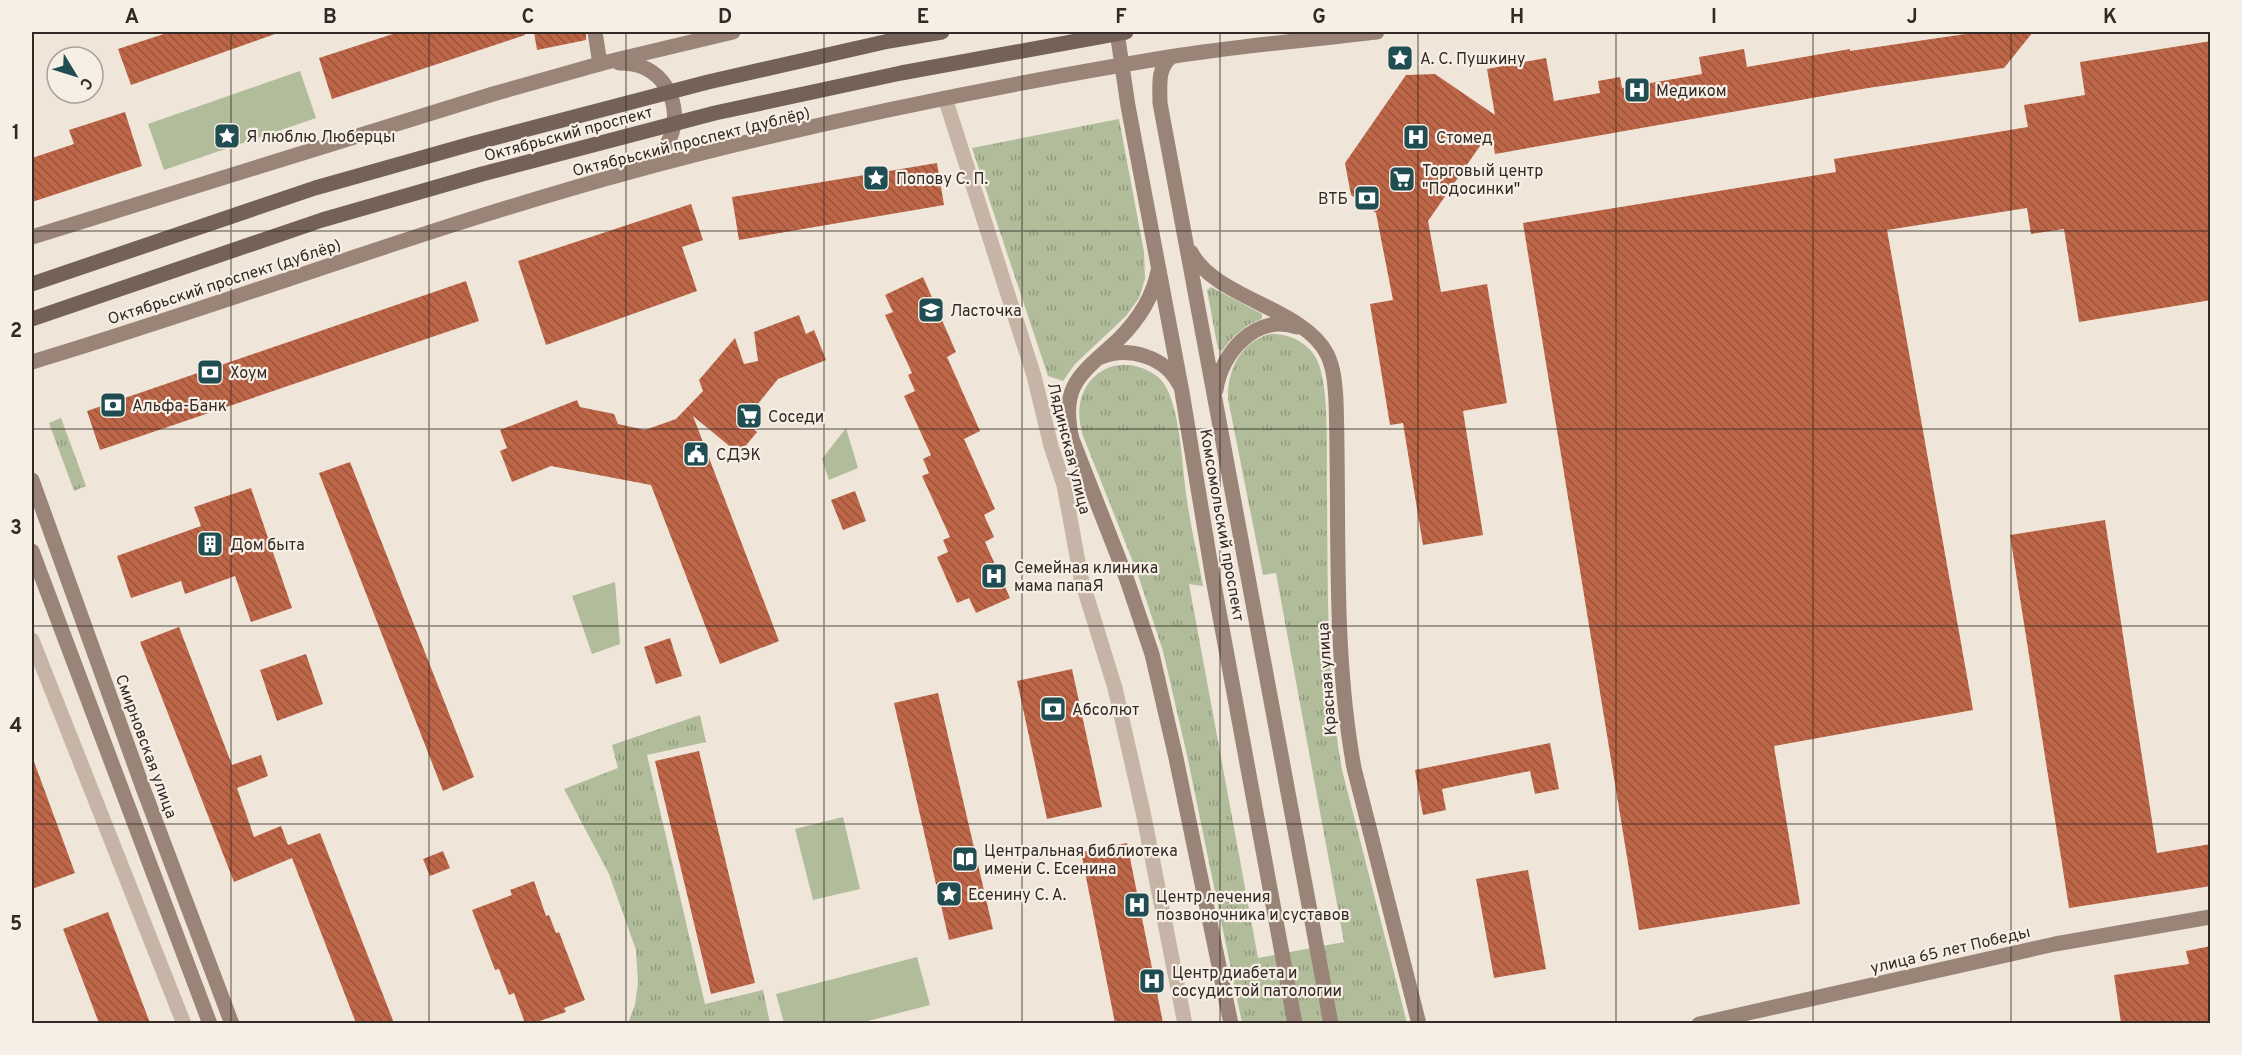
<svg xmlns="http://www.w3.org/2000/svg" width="2242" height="1055" font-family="Overpass,sans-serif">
  <defs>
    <pattern id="grass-tufts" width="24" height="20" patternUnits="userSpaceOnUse" patternTransform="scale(1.5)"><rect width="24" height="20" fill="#b1bd9a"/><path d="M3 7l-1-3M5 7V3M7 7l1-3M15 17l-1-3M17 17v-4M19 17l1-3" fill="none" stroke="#919a7d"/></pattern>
    <pattern id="building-back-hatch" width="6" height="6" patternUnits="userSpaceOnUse" patternTransform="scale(1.5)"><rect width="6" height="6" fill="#be6648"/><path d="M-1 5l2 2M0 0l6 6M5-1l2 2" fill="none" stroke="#9b543c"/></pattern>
  </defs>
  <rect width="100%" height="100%" fill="#efe5d9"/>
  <path fill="url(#grass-tufts)" d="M 1119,119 L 1144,252 L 1145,279 L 1139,298 L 1126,316 L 1075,364 L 1063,381 L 1048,376 L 972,148 Z
    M 1211,287 L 1262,314 L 1262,319 C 1245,324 1232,337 1222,351 L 1218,349 L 1207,290 Z
    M 1270,334 C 1289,333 1310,343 1318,362 C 1330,391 1326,459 1327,493 C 1328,586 1326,679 1342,770 L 1407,1023 L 1242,1023 L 1187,755 L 1163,651 L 1137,572 L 1083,436 C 1080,425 1078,415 1080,404 C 1085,374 1114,357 1142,368 C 1152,372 1161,377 1166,387 C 1181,415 1182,469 1187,500 C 1191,529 1198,557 1203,586 L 1189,584 L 1258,958 L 1344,942 L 1276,573 L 1263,575 L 1228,399 C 1227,371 1240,342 1270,334 Z
    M 61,418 L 86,486 L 74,491 L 49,423 Z
    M 700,715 L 706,742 L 647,755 L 705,1004 L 763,990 L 770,1023 L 628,1023 L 635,1005 L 638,983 L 636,950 L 609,874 L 564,789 L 618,768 L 612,745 Z"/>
  <path fill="#b1bd9a" d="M 300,71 L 316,118 L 164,170 L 148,124 Z
    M 846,428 L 858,468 L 829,480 L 822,459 Z
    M 615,582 L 620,644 L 592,654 L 572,596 Z
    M 843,817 L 860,889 L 813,900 L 795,829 Z
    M 917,957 L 930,1005 L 860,1023 L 784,1023 L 776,994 Z"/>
  <path fill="url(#building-back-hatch)" d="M 170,32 L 275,32 L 275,34 L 131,85 L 118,49 Z
    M 399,32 L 524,32 L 525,35 L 332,99 L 319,58 Z
    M 534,32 L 586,32 L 586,40 L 537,50 Z
    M 1979,32 L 2033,32 L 2004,68 L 1868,88 L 1495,154 L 1491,130 L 1428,221 L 1441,292 L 1487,284 L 1507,403 L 1463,411 L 1483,535 L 1423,545 L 1403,423 L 1390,425 L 1370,304 L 1393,300 L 1376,213 L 1351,195 L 1345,163 L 1406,75 L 1435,74 L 1495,115 L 1487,69 L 1546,58 L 1554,101 L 1600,93 L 1598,81 L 1620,77 L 1622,88 L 1702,74 L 1699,57 L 1744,49 L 1747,67 L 1850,49 L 1850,51 Z
    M 2211,41 L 2211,300 L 2079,322 L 2064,229 L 2031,234 L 2027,208 L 1887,230 L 1973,710 L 1774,746 L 1800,904 L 1639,930 L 1523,223 L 1836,172 L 1834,159 L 2028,127 L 2024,105 L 2085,95 L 2080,62 Z
    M 125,112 L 142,166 L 32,202 L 32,158 L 74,144 L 69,130 Z
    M 937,163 L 944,205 L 739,240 L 732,197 Z
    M 691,204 L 703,240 L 682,247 L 697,291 L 546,345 L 518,261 Z
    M 923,277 L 956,352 L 947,357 L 980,431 L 964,439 L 995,509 L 984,515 L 994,537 L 985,542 L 1010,598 L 976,613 L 969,598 L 957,603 L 937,557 L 948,552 L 943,540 L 950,537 L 922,476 L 929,473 L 923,459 L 931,455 L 904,396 L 915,391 L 908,375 L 912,373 L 885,315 L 893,312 L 885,295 Z
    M 466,281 L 479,321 L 100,450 L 87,411 Z
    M 799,315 L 806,334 L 814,330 L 826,360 L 778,379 L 753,410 L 758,413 L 748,425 L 757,432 L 739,454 L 693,416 L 779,641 L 720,664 L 651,485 L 551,466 L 512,482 L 500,451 L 507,448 L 500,430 L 577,400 L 580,407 L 614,414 L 618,424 L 645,430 L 676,419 L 703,391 L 699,380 L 735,338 L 744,364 L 758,361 L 754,332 Z
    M 350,462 L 474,777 L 443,791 L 319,473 Z
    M 251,488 L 292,608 L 251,622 L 235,576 L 185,594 L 181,581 L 131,598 L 117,556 L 201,526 L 194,507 Z
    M 855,491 L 866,521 L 843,530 L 831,500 Z
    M 2105,520 L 2157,853 L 2211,844 L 2211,886 L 2069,908 L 2010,535 Z
    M 179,627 L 232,765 L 261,755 L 268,776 L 237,788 L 254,837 L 281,826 L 288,845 L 320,833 L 394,1023 L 356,1023 L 292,858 L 234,882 L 140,642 Z
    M 670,638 L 682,676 L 656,684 L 644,647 Z
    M 306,654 L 323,704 L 277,721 L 260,670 Z
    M 1072,669 L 1102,807 L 1047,819 L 1017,681 Z
    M 938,693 L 993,929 L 949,940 L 894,703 Z
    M 1550,743 L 1559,789 L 1535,794 L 1530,771 L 1442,789 L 1446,810 L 1423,815 L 1415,770 Z
    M 699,751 L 755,983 L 711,994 L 655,761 Z
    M 32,759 L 33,759 L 75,873 L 32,889 Z
    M 1127,843 L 1163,1023 L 1115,1023 L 1081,852 Z
    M 443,851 L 450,868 L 430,876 L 423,859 Z
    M 1528,870 L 1546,969 L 1494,978 L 1476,879 Z
    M 534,881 L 546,916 L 549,915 L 556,933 L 559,932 L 585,1000 L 564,1008 L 566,1012 L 534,1023 L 525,1023 L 514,993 L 509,995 L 499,969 L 495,970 L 472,910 L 512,895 L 510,890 Z
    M 108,912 L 150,1023 L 99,1023 L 63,929 Z
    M 2211,946 L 2211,1023 L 2121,1023 L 2114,975 L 2189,964 L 2186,951 Z"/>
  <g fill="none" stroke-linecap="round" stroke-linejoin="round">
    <path stroke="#c6b5a6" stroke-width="15" d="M 945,98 L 1034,376 L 1051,446 L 1064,485 L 1081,578 L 1115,688 L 1143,812 L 1185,1024
      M 32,640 L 184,1024"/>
    <path stroke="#9a8477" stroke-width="15" d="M 595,32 L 600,64
      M 1117,32 L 1128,106 L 1182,392 L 1213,579 L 1295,1024
      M 1171,57 C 1157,69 1160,85 1160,103 L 1331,1024
      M 619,63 C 629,63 638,64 647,69 C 677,85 684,128 660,153 C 654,158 647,162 641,166
      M 32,237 L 493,94 L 603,63 L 733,32
      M 1191,252 C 1214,298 1304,308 1327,354 C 1334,368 1335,385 1336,400 C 1340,523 1332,647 1354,768 L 1419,1024
      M 1158,271 C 1153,297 1138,320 1119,339 C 1083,373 1059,383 1072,439 L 1126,577 L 1152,654 L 1176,758 L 1231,1024
      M 1101,357 C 1129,346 1165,357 1179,384
      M 32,362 C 232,302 428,227 630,172 C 807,124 988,87 1169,57 C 1238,46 1308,40 1377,32
      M 1216,390 C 1221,353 1256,313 1297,327
      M 32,480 L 143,788 L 232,1024
      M 32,551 L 210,1024
      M 1699,1024 L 2055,944 L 2210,917"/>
    <path stroke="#746258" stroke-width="15" d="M 32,284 L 315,188 L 471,144 L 708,82 L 889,41 L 942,32
      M 32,319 L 322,220 L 482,174 L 715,113 L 901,73 L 1126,32"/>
  </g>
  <path fill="none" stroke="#332a26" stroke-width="1.5" stroke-opacity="0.55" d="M 231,32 L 231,1024M 429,32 L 429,1024M 626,32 L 626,1024M 824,32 L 824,1024M 1022,32 L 1022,1024M 1220,32 L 1220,1024M 1418,32 L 1418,1024M 1616,32 L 1616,1024M 1813,32 L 1813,1024M 2011,32 L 2011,1024M 32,231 L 2210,231M 32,429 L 2210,429M 32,626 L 2210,626M 32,824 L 2210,824"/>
  <defs>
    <symbol id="sight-square" viewBox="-11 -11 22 22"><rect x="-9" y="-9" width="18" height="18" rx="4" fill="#1f4d51" stroke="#f7efe5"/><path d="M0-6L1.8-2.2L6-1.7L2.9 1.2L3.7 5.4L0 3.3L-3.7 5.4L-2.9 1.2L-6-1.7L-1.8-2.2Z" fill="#fff"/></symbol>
    <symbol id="hospital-square" viewBox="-11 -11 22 22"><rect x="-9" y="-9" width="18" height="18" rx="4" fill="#1f4d51" stroke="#f7efe5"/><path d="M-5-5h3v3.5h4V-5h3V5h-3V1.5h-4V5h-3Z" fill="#fff"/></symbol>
    <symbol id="supermarket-square" viewBox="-11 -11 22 22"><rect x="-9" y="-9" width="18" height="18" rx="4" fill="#1f4d51" stroke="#f7efe5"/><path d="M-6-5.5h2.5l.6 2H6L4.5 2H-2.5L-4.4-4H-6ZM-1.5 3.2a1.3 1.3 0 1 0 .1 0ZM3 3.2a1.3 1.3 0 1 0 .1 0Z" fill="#fff"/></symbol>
    <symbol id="bank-square" viewBox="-11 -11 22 22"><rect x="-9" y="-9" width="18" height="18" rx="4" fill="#1f4d51" stroke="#f7efe5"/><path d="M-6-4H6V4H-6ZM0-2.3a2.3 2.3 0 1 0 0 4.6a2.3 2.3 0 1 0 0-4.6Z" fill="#fff"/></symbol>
    <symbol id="school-square" viewBox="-11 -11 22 22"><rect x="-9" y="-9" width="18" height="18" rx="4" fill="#1f4d51" stroke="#f7efe5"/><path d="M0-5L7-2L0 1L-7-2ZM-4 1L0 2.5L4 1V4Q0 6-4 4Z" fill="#fff"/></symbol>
    <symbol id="civic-square" viewBox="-11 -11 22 22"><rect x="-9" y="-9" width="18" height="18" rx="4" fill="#1f4d51" stroke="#f7efe5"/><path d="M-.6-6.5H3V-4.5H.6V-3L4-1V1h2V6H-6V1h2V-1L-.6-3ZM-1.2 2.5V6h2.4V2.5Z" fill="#fff"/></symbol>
    <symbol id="building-square" viewBox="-11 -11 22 22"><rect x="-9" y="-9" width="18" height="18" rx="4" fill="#1f4d51" stroke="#f7efe5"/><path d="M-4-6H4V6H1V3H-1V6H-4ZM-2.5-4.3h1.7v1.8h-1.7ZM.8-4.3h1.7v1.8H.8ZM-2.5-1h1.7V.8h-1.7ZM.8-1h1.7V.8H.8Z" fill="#fff"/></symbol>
    <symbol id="library-square" viewBox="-11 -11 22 22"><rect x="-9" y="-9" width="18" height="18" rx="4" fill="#1f4d51" stroke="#f7efe5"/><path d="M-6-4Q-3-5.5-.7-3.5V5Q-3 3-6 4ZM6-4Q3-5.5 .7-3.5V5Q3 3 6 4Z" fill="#fff"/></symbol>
  </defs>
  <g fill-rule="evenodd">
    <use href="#sight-square" x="1385" y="43" width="30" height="30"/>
    <use href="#hospital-square" x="1622" y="75" width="30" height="30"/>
    <use href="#sight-square" x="212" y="121" width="30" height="30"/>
    <use href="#hospital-square" x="1401" y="122" width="30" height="30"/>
    <use href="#sight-square" x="861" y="163" width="30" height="30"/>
    <use href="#supermarket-square" x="1387" y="164" width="30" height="30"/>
    <use href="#bank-square" x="1352" y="183" width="30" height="30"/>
    <use href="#school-square" x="916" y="295" width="30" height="30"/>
    <use href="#bank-square" x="195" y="357" width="30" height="30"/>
    <use href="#bank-square" x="98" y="390" width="30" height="30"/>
    <use href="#supermarket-square" x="734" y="401" width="30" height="30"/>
    <use href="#civic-square" x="681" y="439" width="30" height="30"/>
    <use href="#building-square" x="195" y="529" width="30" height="30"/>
    <use href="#hospital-square" x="979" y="561" width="30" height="30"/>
    <use href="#bank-square" x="1038" y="694" width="30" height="30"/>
    <use href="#library-square" x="950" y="844" width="30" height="30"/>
    <use href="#sight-square" x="934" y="879" width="30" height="30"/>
    <use href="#hospital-square" x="1122" y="890" width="30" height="30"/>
    <use href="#hospital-square" x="1137" y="966" width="30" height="30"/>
  </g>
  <g text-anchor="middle" stroke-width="4.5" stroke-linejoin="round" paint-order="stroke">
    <g font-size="16" fill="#332a26" stroke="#f7efe5" text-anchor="start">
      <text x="1420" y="64">А. С. Пушкину</text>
      <text x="1656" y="96">Медиком</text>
      <text x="246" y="142">Я люблю Люберцы</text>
      <text x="1436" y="143">Стомед</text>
      <text x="1422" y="176">Торговый центр<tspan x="1422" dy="18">"Подосинки"</tspan></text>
      <text x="896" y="184">Попову С. П.</text>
      <text x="1348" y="204" text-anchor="end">ВТБ</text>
      <text x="950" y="316">Ласточка</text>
      <text x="230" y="378">Хоум</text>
      <text x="132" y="411">Альфа-Банк</text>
      <text x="768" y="422">Соседи</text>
      <text x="716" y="460">СДЭК</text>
      <text x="230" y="550">Дом быта</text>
      <text x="1014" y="573">Семейная клиника<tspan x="1014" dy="18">мама папаЯ</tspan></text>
      <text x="1072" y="715">Абсолют</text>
      <text x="984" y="856">Центральная библиотека<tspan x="984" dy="18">имени С. Есенина</tspan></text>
      <text x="968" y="900">Есенину С. А.</text>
      <text x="1156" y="902">Центр лечения<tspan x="1156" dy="18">позвоночника и суставов</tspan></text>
      <text x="1172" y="978">Центр диабета и<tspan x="1172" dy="18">сосудистой патологии</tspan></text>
    </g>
    <g font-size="16" fill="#332a26" stroke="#f7efe5">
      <text transform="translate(568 133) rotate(-15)" y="6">Октябрьский проспект</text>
      <text transform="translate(691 141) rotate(-14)" y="6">Октябрьский проспект (дублёр)</text>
      <text transform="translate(224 281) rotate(-18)" y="6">Октябрьский проспект (дублёр)</text>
      <text transform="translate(1070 448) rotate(76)" y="6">Лядинская улица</text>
      <text transform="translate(1223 525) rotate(80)" y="6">Комсомольский проспект</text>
      <text transform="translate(1326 679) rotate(-94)" y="6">Красная улица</text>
      <text transform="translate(147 746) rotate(70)" y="6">Смирновская улица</text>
      <text transform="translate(1950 949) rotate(-13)" y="6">улица 65 лет Победы</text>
    </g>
  </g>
  <rect width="2242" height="1055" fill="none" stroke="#f7efe5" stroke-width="66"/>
  <g transform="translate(75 75) rotate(128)"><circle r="28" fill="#f7efe5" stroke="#a9a099" stroke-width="1.5"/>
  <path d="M0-4.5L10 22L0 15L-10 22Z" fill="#1f4d51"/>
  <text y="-9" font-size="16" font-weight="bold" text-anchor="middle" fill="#332a26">С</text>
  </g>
  <rect x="33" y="33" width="2176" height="989" fill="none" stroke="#332a26" stroke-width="2"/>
  <g font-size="20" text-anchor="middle" font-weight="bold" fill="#332a26">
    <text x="132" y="23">A</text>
    <text x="330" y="23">B</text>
    <text x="528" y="23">C</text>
    <text x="725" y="23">D</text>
    <text x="923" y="23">E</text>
    <text x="1121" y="23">F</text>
    <text x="1319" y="23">G</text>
    <text x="1517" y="23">H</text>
    <text x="1714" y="23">I</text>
    <text x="1912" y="23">J</text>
    <text x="2110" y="23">K</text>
    <text x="16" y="139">1</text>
    <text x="16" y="337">2</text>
    <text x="16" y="534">3</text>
    <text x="16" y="732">4</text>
    <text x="16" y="930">5</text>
  </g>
</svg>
